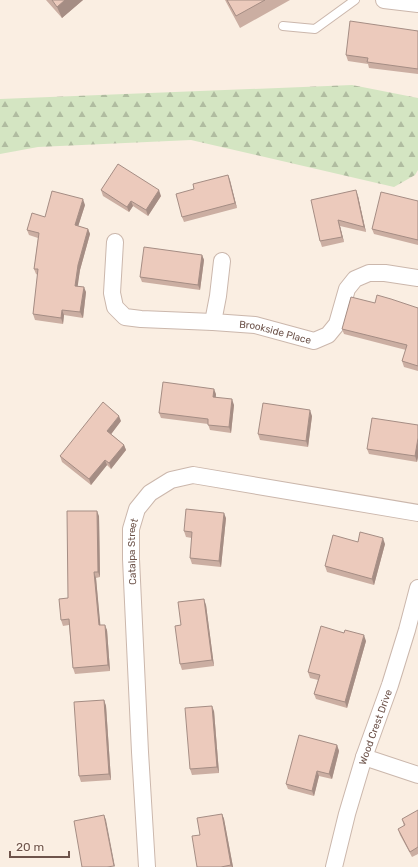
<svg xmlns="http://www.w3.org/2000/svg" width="418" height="867" font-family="Rubik,sans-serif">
  <defs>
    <pattern id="forest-firs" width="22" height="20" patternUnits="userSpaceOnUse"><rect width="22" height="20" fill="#d4e5c2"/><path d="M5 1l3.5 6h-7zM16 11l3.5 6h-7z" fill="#b0bca0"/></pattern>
  </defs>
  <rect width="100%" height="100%" fill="#faeee2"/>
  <path fill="url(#forest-firs)" d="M 352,85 L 418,98 L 418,170 L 415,175 L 394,187 L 191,140 L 38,147 L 0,154 L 0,99 Z"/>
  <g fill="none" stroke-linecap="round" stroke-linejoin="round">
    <defs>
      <path id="service" d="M 283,26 L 315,29 L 355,0"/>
      <g id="minor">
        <path d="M 384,0 L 418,4"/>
        <path id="s1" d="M 115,242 L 112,293 L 115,307 L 125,317 L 141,319 L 213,322 L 255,325 L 314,341 L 328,335 L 337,324 L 347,289 L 355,279 L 369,273 L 385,273 L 418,278"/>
        <path d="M 213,322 L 218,296 L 222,261"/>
        <path d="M 364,757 L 418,775"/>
        <path id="s2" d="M 147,867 L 140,752 L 131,559 L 131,529 L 137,509 L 150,493 L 171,480 L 193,475 L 418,513"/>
        <path id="s3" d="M 334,867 L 347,814 L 364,757 L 390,685 L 407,630 L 418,588"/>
      </g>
    </defs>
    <use href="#service" stroke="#cbb7ac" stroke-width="10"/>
    <use href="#minor" stroke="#cbb7ac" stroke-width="18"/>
    <use href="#service" stroke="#fff" stroke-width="8"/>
    <use href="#minor" stroke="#fff" stroke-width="16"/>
  </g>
  <path fill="#cbaea2" d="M 46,0 L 83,0 L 62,18 Z
    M 225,0 L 290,0 L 240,28 Z
    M 418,31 L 418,74 L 369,68 L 368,64 L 348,61 L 346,55 Z
    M 228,175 L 237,208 L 184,222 L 182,217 L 194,189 Z
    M 101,190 L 161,196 L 148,216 L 133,206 L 129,212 L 103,196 Z
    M 358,196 L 366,232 L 340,226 L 344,242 L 322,247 L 320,241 Z
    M 418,201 L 418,245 L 374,234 L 372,229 Z
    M 85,205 L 78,226 L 88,229 L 90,234 L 80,270 L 77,286 L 86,292 L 83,318 L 64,315 L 63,324 L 35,320 L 33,314 L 38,275 L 36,274 L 34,269 L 38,238 L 29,235 L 27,230 L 45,217 Z
    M 202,255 L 204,260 L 200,290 L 142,282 L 140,277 Z
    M 375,303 L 418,308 L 418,371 L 404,367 L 402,361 L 406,350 L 344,334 L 342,329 Z
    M 216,394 L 216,397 L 234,405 L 231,433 L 210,430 L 208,424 L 161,418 L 159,413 Z
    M 312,416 L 308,447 L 260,440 L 258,434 Z
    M 121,421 L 111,434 L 124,445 L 126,450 L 111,469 L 107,465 L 91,485 L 62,462 L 60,456 Z
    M 418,425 L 418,457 L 417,462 L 369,454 L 367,449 Z
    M 99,516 L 100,577 L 96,578 L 100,625 L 107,630 L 110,671 L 75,674 L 73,668 L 69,625 L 63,626 L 61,620 L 68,598 Z
    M 226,518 L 221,567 L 192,564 L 190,558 L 192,538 L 186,537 L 184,531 Z
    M 358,542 L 385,544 L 374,585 L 327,572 L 325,566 Z
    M 206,605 L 214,666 L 182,670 L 180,664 L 181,625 Z
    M 344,633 L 366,641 L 347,708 L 316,699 L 314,694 L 318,680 L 310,678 L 308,672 Z
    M 104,700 L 106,706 L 111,780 L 81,782 L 79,776 Z
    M 214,711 L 219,773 L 192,775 L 190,769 Z
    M 337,745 L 339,751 L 332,779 L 319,776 L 314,796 L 288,789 L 286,784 Z
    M 418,811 L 418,854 L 412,857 L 400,835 L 398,829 L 404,826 L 402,819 Z
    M 222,814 L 224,819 L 233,867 L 197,867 L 200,835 Z"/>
  <path fill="#a58d84" d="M 65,0 L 83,0 L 62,18 L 57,7 Z
    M 228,175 L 230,180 L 237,208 L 235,203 Z
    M 159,190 L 161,196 L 148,216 L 146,210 Z
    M 356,190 L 358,196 L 366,232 L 364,227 Z
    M 83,199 L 85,205 L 77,230 L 75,225 Z
    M 131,201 L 133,206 L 129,212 L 127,207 Z
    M 338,220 L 340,226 L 344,242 L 342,237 Z
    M 88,229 L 90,234 L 80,270 L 77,291 L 75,286 L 78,265 Z
    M 202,255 L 204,260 L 200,290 L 198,285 Z
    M 84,287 L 86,292 L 83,318 L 80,312 Z
    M 62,310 L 64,315 L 63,324 L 61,318 Z
    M 214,389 L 216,394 L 215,403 L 213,397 Z
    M 232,399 L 234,405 L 231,433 L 229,427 Z
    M 310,410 L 312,416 L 308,447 L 306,441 Z
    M 119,416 L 121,421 L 109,437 L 107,431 Z
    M 418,438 L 418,457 L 417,462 L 415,456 Z
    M 124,445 L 126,450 L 111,469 L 109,463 Z
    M 105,460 L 107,465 L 91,485 L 89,479 Z
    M 97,511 L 99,516 L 100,577 L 98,572 Z
    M 224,513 L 226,518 L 221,567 L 219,561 Z
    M 383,538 L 385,544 L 374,585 L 372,579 Z
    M 94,572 L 96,578 L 101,631 L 99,625 Z
    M 204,599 L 206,605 L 214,666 L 212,660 Z
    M 105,625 L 107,630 L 110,671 L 108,665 Z
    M 364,635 L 366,641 L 347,708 L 345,702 Z
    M 104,700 L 106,706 L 111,780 L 109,774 Z
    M 212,706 L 214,711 L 219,773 L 217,767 Z
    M 337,745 L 339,751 L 332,779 L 329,774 Z
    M 317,771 L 319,776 L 314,796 L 312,791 Z
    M 222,814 L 224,819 L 233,867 L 232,867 L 231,865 Z
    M 104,815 L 106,820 L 115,867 L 114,866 Z"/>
  <path fill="#eccabc" stroke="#a58d84" d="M 52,0 L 65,0 L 57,7 Z
    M 227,0 L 265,0 L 236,16 Z
    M 350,21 L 418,31 L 418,69 L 367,62 L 368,58 L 346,55 Z
    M 118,164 L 159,190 L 146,210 L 131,201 L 127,207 L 101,190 Z
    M 228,175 L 235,203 L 182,217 L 176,194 L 194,189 L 193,184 Z
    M 356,190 L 364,227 L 338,220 L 342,237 L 320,241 L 311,200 Z
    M 52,191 L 83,199 L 75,225 L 88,229 L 78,265 L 75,286 L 84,287 L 80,312 L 62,310 L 61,318 L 33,314 L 38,269 L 34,269 L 39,233 L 27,230 L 32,213 L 45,217 Z
    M 381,192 L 418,201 L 418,240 L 372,229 Z
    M 144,247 L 202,255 L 198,285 L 140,277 Z
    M 377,295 L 391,299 L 418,308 L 418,366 L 402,361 L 407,345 L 342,329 L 351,297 L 375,303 Z
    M 163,382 L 214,389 L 213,397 L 232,399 L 229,427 L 208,425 L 208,419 L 159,413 Z
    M 103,402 L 119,416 L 107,431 L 124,445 L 109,463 L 105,460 L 89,479 L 60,456 Z
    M 263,403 L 310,410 L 306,441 L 258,434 Z
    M 372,418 L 418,425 L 418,438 L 415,456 L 367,449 Z
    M 186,509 L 224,513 L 219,561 L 190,558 L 192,532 L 184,531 Z
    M 67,511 L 97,511 L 98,572 L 94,572 L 99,625 L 105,625 L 108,665 L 73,668 L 69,619 L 61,620 L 59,599 L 68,598 Z
    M 360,532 L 383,538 L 372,579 L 325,566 L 333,535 L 358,542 Z
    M 204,599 L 212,660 L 180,664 L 175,626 L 181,625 L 178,602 Z
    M 321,626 L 344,633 L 345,630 L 364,635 L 345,702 L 314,694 L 320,675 L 308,672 Z
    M 104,700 L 109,774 L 79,776 L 74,702 Z
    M 212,706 L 217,767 L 190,769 L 185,708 Z
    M 299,735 L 337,745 L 329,774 L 317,771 L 312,791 L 286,784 Z
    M 418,810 L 418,847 L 410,852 L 398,829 L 405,825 L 402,819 Z
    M 222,814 L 231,865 L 221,867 L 197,867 L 192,836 L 200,835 L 197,818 Z
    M 104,815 L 114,866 L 107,867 L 82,867 L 74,821 Z"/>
  <g text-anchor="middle" stroke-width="3" stroke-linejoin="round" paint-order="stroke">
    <g font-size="10" fill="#6e544b" stroke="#fdf2e7">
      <text dy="4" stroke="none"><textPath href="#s1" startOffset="231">Brookside Place</textPath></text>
      <text dy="4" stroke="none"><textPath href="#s2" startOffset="316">Catalpa Street</textPath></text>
      <text dy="4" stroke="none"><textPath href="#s3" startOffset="146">Wood Crest Drive</textPath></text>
    </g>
  </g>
  <path d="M10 851v6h59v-6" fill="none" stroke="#6e544b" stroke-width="2"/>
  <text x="16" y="851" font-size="12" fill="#6e544b" stroke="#fdf2e7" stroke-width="3" paint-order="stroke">20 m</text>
</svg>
